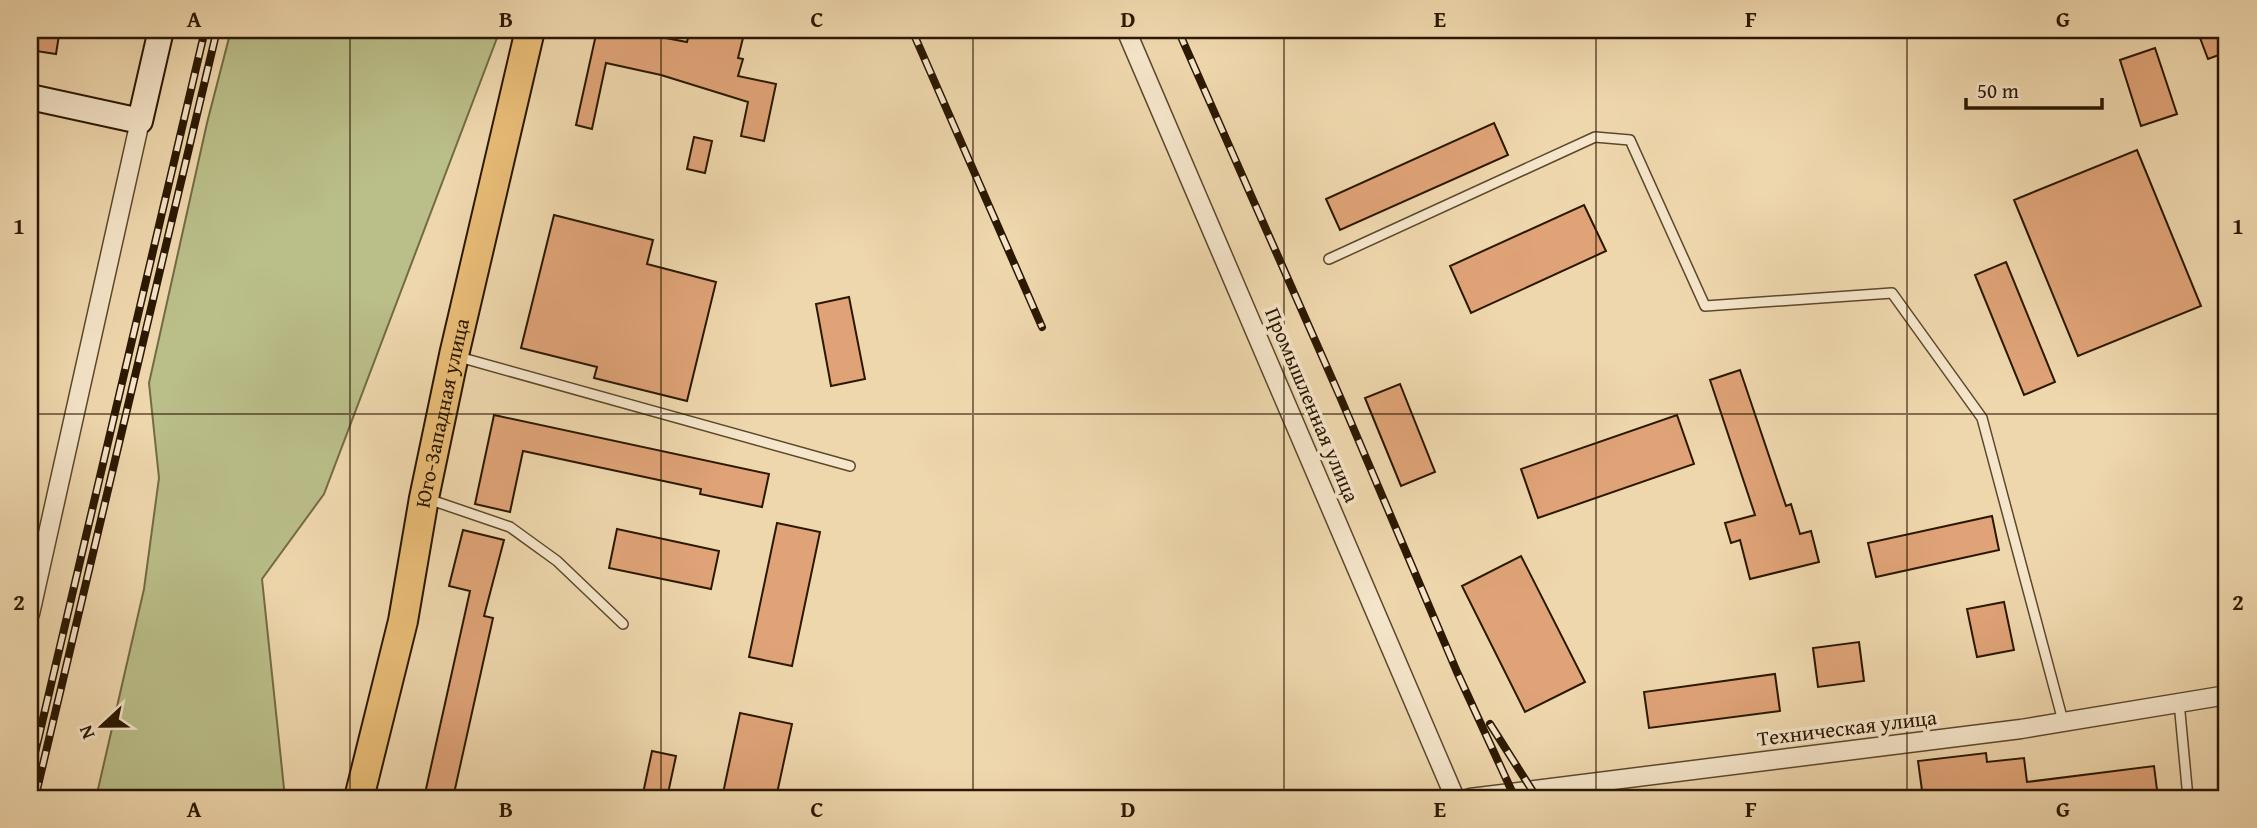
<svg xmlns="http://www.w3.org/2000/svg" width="2257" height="828" font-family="'Gentium Book Plus',serif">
  <rect width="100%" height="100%" fill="#efd7ad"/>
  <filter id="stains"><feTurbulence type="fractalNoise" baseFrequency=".00286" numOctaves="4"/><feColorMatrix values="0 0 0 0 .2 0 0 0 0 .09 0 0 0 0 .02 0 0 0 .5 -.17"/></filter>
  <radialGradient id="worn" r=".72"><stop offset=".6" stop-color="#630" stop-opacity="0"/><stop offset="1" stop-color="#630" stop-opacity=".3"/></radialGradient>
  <path fill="#babe89" stroke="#726b44" stroke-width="2" d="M 231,30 L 500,30 L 324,494 L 262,579 L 285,798 L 96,798 L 144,589 L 159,478 L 149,383 L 207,123 Z"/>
  <path fill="#dfa377" stroke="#2b1800" stroke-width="2" d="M 597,30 L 624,30 L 687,42 L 690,30 L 745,30 L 738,58 L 743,59 L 738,76 L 776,84 L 764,141 L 741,136 L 748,102 L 661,75 L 606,63 L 592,129 L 576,125 Z
    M 2197,30 L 2222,30 L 2227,43 L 2227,52 L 2208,59 Z
    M 39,32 L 59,35 L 56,54 L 36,51 Z
    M 2155,48 L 2177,114 L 2141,126 L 2120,60 Z
    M 1494,123 L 1508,155 L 1340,230 L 1326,199 Z
    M 694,137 L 712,141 L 705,173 L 687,169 Z
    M 2137,150 L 2201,306 L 2078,356 L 2014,200 Z
    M 1584,205 L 1606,251 L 1471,313 L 1450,266 Z
    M 554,215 L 653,240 L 647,264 L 716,282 L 687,401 L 594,378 L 597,367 L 521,348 Z
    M 2006,262 L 2055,382 L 2024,395 L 1975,275 Z
    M 849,297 L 865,379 L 831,386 L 816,304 Z
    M 1740,370 L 1786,506 L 1791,504 L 1800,534 L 1811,531 L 1819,562 L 1750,579 L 1740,540 L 1731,543 L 1725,523 L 1755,515 L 1710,380 Z
    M 1400,384 L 1435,472 L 1401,486 L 1365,398 Z
    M 494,415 L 769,474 L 762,507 L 700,494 L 701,489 L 523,451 L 510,512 L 475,504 Z
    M 1677,415 L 1694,464 L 1538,518 L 1521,469 Z
    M 1992,516 L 1999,550 L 1876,577 L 1868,543 Z
    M 777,523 L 820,532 L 792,666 L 749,657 Z
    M 617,529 L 719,551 L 711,589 L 609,568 Z
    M 463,530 L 504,540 L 484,616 L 493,618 L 453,798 L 424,798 L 470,591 L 449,586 Z
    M 1521,556 L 1585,682 L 1525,712 L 1462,586 Z
    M 2004,602 L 2014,650 L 1977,657 L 1967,609 Z
    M 1859,642 L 1864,681 L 1818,687 L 1813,648 Z
    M 1775,674 L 1780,711 L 1649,728 L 1644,692 Z
    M 740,713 L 792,724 L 776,798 L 722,798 Z
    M 652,751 L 676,756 L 667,798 L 642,798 Z
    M 1986,753 L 1987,762 L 2024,758 L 2027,782 L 2154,766 L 2158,798 L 1923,798 L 1918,761 Z"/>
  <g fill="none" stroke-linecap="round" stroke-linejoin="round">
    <defs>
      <path id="lane" d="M 1329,259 L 1595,137 L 1630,140 L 1705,306 L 1892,293 L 1982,418 L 2063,721
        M 459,357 L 850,466
        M 428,499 L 510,527 L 557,561 L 623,624
        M 2179,702 L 2188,798"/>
      <path id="street" d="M 1126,30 L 1455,798
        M 30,614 L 140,121
        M 1470,798 L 2021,729 L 2227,695"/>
      <path id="secondary" d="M 30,97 L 140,121 L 161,30"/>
      <g id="primary">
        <path id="s1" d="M 359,798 L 403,621 L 424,498 L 454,355 L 530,30"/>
      </g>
    </defs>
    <use href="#lane" stroke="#5c482b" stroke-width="12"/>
    <use href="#street" stroke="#5c482b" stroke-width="21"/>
    <use href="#secondary" stroke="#2b1800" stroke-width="28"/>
    <use href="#primary" stroke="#2b1800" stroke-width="32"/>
    <use href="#lane" stroke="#f5e5ca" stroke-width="9"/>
    <use href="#street" stroke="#f5e5ca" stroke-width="18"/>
    <use href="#secondary" stroke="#f5e5ca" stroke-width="24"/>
    <use href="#primary" stroke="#e8bc76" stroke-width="28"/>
    <defs>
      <path id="rail" d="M 912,30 L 1042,327
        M 1178,30 L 1341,399 L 1457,672 L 1515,798
        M 1490,724 L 1537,798
        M 30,774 L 205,30
        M 35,798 L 217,30"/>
    </defs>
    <use href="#rail" stroke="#2b1800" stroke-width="8"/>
    <use href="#rail" stroke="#f5e5ca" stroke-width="5" stroke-dasharray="16" stroke-linecap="butt"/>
  </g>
  <path fill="none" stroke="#2b1800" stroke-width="2" stroke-opacity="0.55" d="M 350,30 L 350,798M 661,30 L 661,798M 973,30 L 973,798M 1284,30 L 1284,798M 1596,30 L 1596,798M 1907,30 L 1907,798M 30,414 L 2227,414"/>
  <g text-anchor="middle" stroke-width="7" stroke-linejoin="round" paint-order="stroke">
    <g font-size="21" fill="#2b1800" stroke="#f5e5ca">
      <text transform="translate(1312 405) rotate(67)" y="7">Промышленная улица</text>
      <text dy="7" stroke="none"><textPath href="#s1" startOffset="394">Юго-Западная улица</textPath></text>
      <text transform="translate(1847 728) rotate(-7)" y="7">Техническая улица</text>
    </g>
  </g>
  <rect width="2257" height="828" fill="none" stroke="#efd7ad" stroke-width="77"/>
  <g transform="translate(102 726) rotate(248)" stroke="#f5e5ca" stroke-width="5" paint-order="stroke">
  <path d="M0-5L12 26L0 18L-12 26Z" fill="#2b1800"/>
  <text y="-10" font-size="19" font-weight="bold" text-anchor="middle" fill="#2b1800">N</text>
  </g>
  <path d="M1966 98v10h136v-10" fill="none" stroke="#2b1800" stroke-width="3.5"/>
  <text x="1977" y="98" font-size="21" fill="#2b1800" stroke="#f5e5ca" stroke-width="5" paint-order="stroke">50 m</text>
  <rect x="38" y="38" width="2180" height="752" fill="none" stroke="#2b1800" stroke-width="2.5"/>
  <g font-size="23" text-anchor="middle" font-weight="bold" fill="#2b1800">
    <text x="194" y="27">A</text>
    <text x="506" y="27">B</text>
    <text x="817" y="27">C</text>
    <text x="1128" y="27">D</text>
    <text x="1440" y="27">E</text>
    <text x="1751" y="27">F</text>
    <text x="2063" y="27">G</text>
    <text x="19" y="234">1</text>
    <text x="2238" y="234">1</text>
    <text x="19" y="610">2</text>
    <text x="2238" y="610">2</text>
    <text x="194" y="817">A</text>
    <text x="506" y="817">B</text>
    <text x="817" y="817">C</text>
    <text x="1128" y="817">D</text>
    <text x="1440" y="817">E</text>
    <text x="1751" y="817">F</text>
    <text x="2063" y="817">G</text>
  </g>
  <rect width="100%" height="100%" filter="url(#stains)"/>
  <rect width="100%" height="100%" fill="url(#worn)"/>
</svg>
